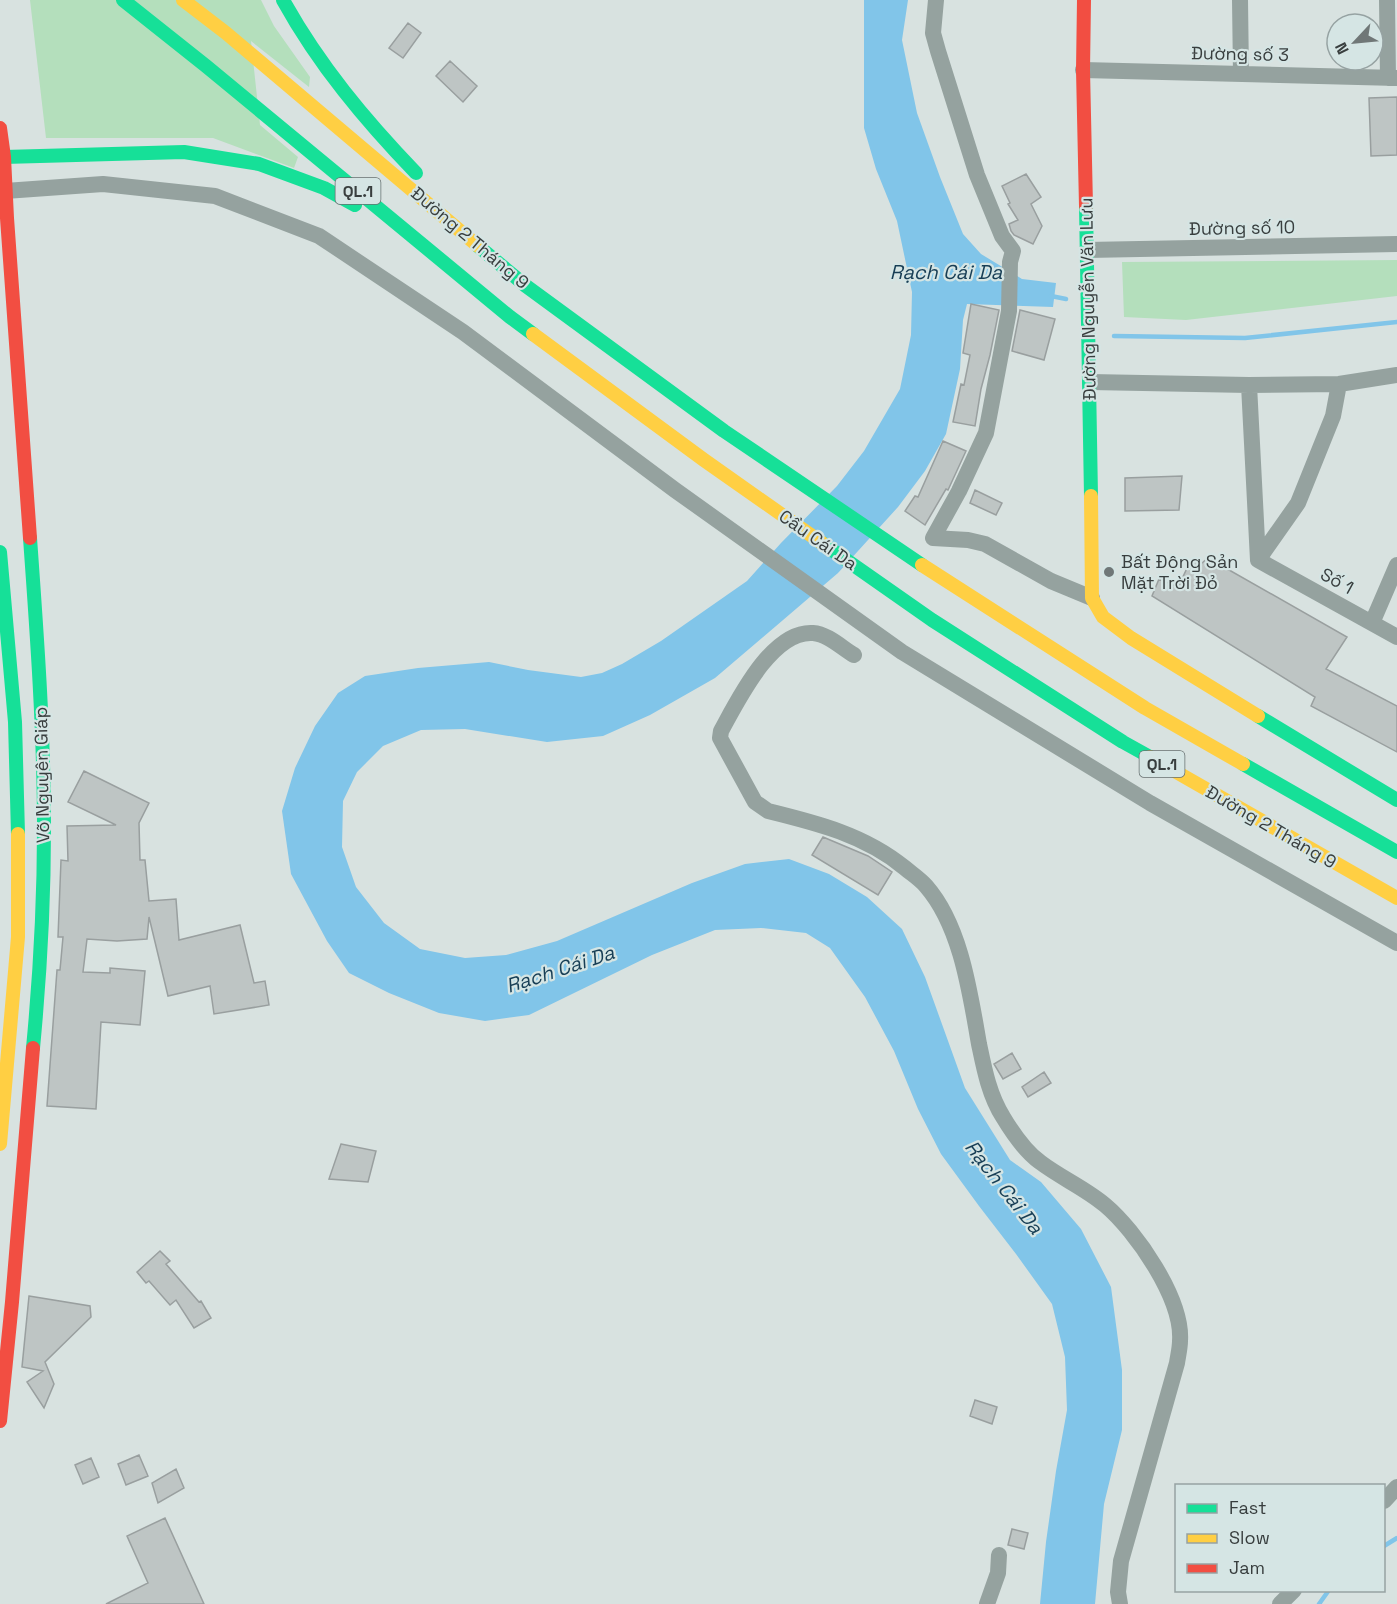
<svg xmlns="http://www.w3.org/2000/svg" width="1397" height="1604" font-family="'Space Grotesk',sans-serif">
  <rect width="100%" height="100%" fill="#d8e2e0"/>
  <path fill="#b4dfbc" d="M 30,0 L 261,0 L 274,26 L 310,77 L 309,87 L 251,41 L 260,125 L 298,157 L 294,168 L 213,138 L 46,138 Z
    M 1397,260 L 1397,296 L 1186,320 L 1124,317 L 1122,262 Z"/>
  <path fill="#81c5e9" d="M 864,0 L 908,0 L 902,40 L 917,113 L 940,177 L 963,234 L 981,254 L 1022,279 L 1056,283 L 1053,307 L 967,304 L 963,320 L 960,369 L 946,434 L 925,471 L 898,507 L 838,573 L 715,678 L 650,715 L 603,736 L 547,742 L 465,729 L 421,730 L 383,746 L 357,772 L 343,801 L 342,847 L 356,887 L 384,923 L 420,949 L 465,958 L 506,955 L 557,941 L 692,883 L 745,864 L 789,859 L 829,874 L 867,897 L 902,929 L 925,977 L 965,1088 L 1010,1160 L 1041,1182 L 1081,1229 L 1111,1287 L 1122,1370 L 1122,1430 L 1104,1504 L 1095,1604 L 1040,1604 L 1046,1542 L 1056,1471 L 1067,1410 L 1065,1357 L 1052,1304 L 1016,1254 L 979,1206 L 941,1154 L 918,1109 L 894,1051 L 865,997 L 830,948 L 806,933 L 761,928 L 715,930 L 652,955 L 529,1015 L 485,1021 L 439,1013 L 389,993 L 349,973 L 327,941 L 291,874 L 282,811 L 295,768 L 315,726 L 338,693 L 365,676 L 418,668 L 489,662 L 528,670 L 581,677 L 602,673 L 622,664 L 661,641 L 747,581 L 781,543 L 837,486 L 864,451 L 900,389 L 911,335 L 912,292 L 897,221 L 876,169 L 864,128 Z"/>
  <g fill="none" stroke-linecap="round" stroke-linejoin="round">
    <path stroke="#81c5e9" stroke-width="4.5" d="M 1051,296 L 1066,299
      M 1114,336 L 1245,338 L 1397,322
      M 1384,1546 L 1397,1538
      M 1319,1604 L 1329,1590"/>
  </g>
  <path fill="#bec5c4" stroke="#999f9f" stroke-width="1.5" d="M 408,23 L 421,33 L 403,58 L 389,48 Z
    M 450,61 L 477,86 L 463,102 L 436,76 Z
    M 1397,97 L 1397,155 L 1371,156 L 1369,98 Z
    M 1026,174 L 1041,197 L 1031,204 L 1042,226 L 1033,244 L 1014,235 L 1011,231 L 1009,224 L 1018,220 L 1008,204 L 1010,203 L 1002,186 Z
    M 971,304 L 999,310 L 990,355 L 981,389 L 975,426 L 953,422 L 961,384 L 964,385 L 970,355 L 963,353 Z
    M 1020,310 L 1055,319 L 1044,360 L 1012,351 Z
    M 943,441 L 966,451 L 948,490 L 946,489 L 925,525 L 905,511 L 915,496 L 918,497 Z
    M 1182,476 L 1179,510 L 1125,511 L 1125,478 Z
    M 975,490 L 1002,503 L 996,515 L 970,503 Z
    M 1208,558 L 1347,637 L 1326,669 L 1397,706 L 1397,752 L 1311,706 L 1315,697 L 1152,596 L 1159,579 L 1178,587 L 1191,560 L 1202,563 Z
    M 84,771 L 149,803 L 139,823 L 140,860 L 145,860 L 149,901 L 176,899 L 179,940 L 240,925 L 254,983 L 265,981 L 269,1005 L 214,1014 L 210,986 L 168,996 L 149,917 L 147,939 L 117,941 L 87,939 L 83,972 L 110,973 L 110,968 L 145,971 L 140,1025 L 101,1022 L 96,1109 L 47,1106 L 57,970 L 60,970 L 63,937 L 58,937 L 61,860 L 68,861 L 67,826 L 116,825 L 68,802 Z
    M 823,837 L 868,856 L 892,872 L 878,895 L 812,855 Z
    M 1012,1053 L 1021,1069 L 1003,1079 L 994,1064 Z
    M 1044,1072 L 1051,1083 L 1028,1097 L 1022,1087 Z
    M 341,1144 L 376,1151 L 368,1182 L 329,1179 Z
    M 160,1251 L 170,1261 L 166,1264 L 199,1302 L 201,1301 L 211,1318 L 194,1328 L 176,1300 L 170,1305 L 149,1281 L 146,1283 L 137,1272 Z
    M 29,1296 L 90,1306 L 91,1317 L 45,1362 L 54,1384 L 44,1408 L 27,1382 L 43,1371 L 22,1367 Z
    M 975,1400 L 997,1407 L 992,1424 L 970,1416 Z
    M 139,1455 L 148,1476 L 126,1485 L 118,1464 Z
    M 91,1458 L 99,1477 L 83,1484 L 75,1465 Z
    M 176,1469 L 184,1488 L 158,1503 L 152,1483 Z
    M 165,1518 L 204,1604 L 106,1604 L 148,1583 L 127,1536 Z
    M 1012,1529 L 1028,1533 L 1024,1549 L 1008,1545 Z"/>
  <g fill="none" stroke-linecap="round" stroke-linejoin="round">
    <path stroke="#95a29f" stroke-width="16" d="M 936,0 L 933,33 L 938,51 L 977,175 L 1002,236 L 1013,251 L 1010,262 L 1009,311 L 986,433 L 959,491 L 933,538 L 968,540 L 985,544 L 1051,581 L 1092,598
      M 1240,0 L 1241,74
      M 1387,0 L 1388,78
      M 1083,70 L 1397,78
      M 5,191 L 103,184 L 215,196 L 319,236 L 463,332 L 675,490 L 902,652 L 1150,803 L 1397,943
      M 1087,250 L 1397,244
      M 1090,382 L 1249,385 L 1339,384 L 1397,375
      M 1249,385 L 1258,560
      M 1258,560 L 1298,503 L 1333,416 L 1339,384
      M 1258,560 L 1397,637
      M 1372,623 L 1397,565
      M 854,655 C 842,648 828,634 813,633 C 772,630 738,700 721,731 L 720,738 L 755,802 L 768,811 C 817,823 865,835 905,868 C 912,874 920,879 926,886 C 961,926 970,993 979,1044 C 984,1068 989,1095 1003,1117 C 1012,1132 1026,1152 1040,1162 C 1061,1178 1085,1188 1105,1205 C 1136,1231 1183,1299 1180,1341 C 1180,1348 1178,1356 1177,1363 L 1121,1561 L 1118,1592 L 1120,1604
      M 1384,1501 L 1397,1487
      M 987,1604 L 998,1573 L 999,1555
      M 1280,1604 L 1294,1590"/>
    <path stroke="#16e098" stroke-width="14" d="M 123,0 L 206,66 L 510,317 L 533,334
      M 283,0 C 319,65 365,120 416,173
      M 4,157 L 184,152 L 259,164 L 324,188 L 355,205
      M 1086,206 L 1091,496
      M 478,246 L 526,286 L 724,431 L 922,565
      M 30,538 C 37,635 44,732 44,829 C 44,902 40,975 33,1048
      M 822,543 L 932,620 L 1123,742 L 1150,757
      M 0,552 L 15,722 L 18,834
      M 1258,716 L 1397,800
      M 1243,764 L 1397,852"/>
    <path stroke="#ffcf43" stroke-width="14" d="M 183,0 L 226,33 L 478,246
      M 533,334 L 704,460 L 822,543
      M 1091,496 L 1092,598 L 1103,617 L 1131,638 L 1258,716
      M 922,565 L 1145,708 L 1243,764
      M 1150,757 L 1397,898
      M 0,1144 L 18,937 L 18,834"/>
    <path stroke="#f24e42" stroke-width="14" d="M 1084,0 L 1083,70 L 1086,206
      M 0,128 L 4,157 L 7,218 L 30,538
      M 0,1421 L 12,1302 L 33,1048"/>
  </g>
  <circle fill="#707777" stroke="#d5e5e4" stroke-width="2" cx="1109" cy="572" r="6"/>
  <g text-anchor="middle" stroke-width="4.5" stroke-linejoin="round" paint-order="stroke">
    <g fill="#d5e5e4" stroke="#677070" stroke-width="1.5">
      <rect x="335.5" y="178" width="45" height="26" rx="4.5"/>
      <rect x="1139.5" y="751" width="45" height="26" rx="4.5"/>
    </g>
    <g font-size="16" font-weight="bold" fill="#383e3e">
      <text x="358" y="197">QL.1</text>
      <text x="1162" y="770">QL.1</text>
    </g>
    <g font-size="18" fill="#383e3e" stroke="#d5e5e4">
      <text transform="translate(1240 54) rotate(1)" y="6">Đường số 3</text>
      <text transform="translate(1242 228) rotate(-1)" y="6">Đường số 10</text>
      <text transform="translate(470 238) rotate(40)" y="6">Đường 2 Tháng 9</text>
      <text transform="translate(1088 299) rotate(-91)" y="6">Đường Nguyễn Văn Lưu</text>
      <text transform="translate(818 540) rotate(35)" y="6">Cầu Cái Da</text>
      <text transform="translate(1337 581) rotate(29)" y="6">Số 1</text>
      <text transform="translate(42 775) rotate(-91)" y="6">Võ Nguyên Giáp</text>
      <text transform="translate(1271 827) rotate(30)" y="6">Đường 2 Tháng 9</text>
    </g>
    <g font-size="18" fill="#383e3e" stroke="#d5e5e4" text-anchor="start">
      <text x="1121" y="568">Bất Động Sản<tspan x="1121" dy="21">Mặt Trời Đỏ</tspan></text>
    </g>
    <g font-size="20" font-style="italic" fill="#173e55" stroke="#d5e5e4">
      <text x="946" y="279">Rạch Cái Da</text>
      <text transform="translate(560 969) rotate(-18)" y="7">Rạch Cái Da</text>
      <text transform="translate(1004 1187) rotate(52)" y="7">Rạch Cái Da</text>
    </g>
  </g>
  <rect x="1175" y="1484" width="210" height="108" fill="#d5e5e4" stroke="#96a2a2" stroke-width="1.5"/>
  <rect x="1187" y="1504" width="30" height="9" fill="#16e098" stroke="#96a2a2" stroke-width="1.5"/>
  <text x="1229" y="1514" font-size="18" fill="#383e3e">Fast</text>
  <rect x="1187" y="1534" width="30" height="9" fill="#ffcf43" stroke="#96a2a2" stroke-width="1.5"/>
  <text x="1229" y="1544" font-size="18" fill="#383e3e">Slow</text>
  <rect x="1187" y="1564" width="30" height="9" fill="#f24e42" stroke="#96a2a2" stroke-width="1.5"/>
  <text x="1229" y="1574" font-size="18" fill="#383e3e">Jam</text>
  <g transform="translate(1355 42) rotate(244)"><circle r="28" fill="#d5e5e4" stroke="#96a2a2" stroke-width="1.5"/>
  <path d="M0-4.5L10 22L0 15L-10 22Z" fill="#707777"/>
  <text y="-9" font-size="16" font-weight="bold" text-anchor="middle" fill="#383e3e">N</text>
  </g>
</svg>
